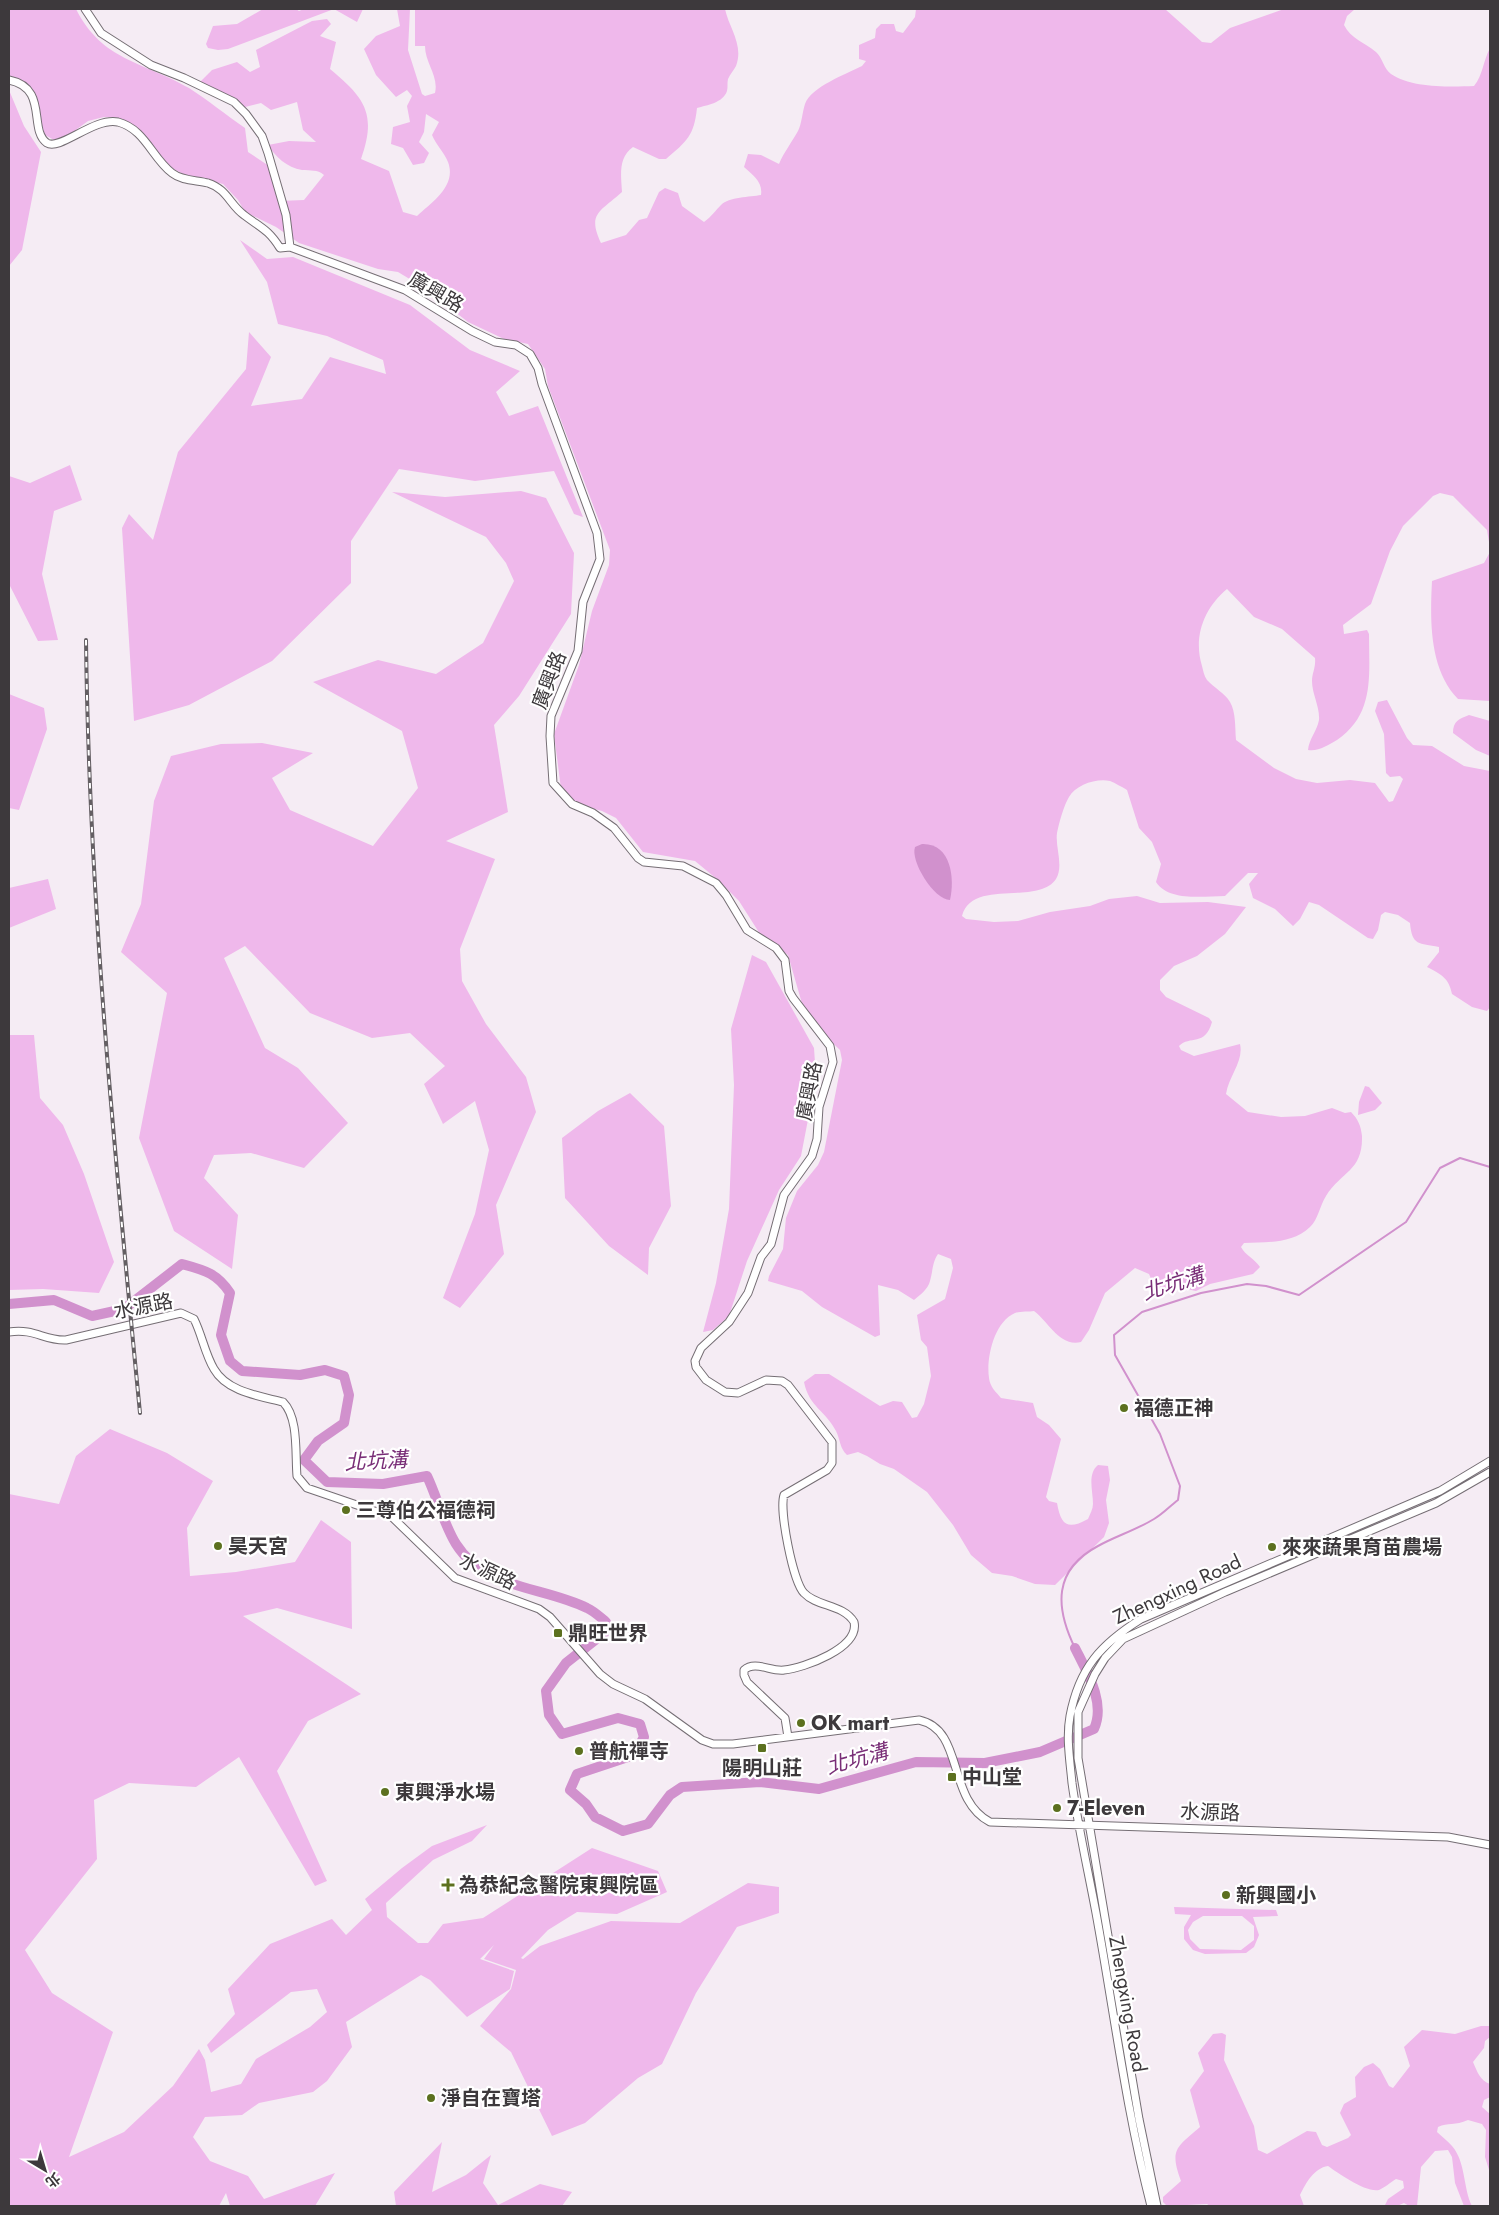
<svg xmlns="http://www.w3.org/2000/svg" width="1499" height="2215" font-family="Jost,'Noto Sans TC',sans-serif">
  <rect width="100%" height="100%" fill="#f5ecf4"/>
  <path fill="#efb8eb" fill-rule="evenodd" d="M 9,9 L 76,9 C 102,61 144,62 189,88 C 208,100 226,115 245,128 L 248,152 L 272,168 L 279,201 L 304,200 L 324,175 C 317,169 311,171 302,170 C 287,168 275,156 268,145 L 289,141 L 316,142 L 303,130 L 297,102 L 271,110 L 261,103 L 241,108 L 198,84 L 212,70 L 237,62 L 250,72 L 260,67 L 256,50 L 312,21 L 327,19 L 331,24 L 320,36 L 336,42 L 330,69 C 365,98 377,114 361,159 L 389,171 L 403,212 L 417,216 C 432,202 457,186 448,162 C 444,152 436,145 432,135 L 439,122 L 426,114 L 424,132 L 419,142 L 429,153 L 424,163 L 413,165 L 403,148 L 391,144 L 393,127 L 410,122 L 407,106 L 412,96 L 407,90 L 396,97 L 376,75 L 364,49 L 376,36 L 400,26 L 397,9 L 410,9 L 408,50 L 422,94 L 425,96 L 435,93 C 439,76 425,63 425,46 L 415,46 L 415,9 L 725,9 C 729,28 744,45 736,66 C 734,70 730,74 728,79 C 727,83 728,87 727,91 C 723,103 707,105 697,108 C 694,136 687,141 666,159 L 659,159 L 633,147 C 618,158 621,175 622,192 C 600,212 587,213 601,243 L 626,235 L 639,220 L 647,218 L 659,192 L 665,188 L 678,193 L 682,206 L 704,222 C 712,216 715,211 721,205 C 729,197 750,197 761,195 C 763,182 753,175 744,167 L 748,154 L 761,155 L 779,164 C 784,152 792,142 798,131 C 802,123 802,113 805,104 C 811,87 846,74 862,66 L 866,61 L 859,59 L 859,45 L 875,38 L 876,29 L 881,24 L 894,24 L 896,31 L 903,33 L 915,17 L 916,9 L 1165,9 L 1202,42 L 1211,43 L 1230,28 L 1284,9 L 1355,9 L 1347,16 L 1344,25 C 1351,39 1364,42 1376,52 C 1382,57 1384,69 1391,74 C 1411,88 1450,87 1474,86 C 1483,75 1483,61 1490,48 L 1490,548 L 1487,530 L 1453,496 L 1440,493 L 1433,496 L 1403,526 L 1390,551 L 1371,604 L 1343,625 L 1344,634 L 1367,630 L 1369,634 C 1369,675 1375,714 1337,740 C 1328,745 1318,752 1308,750 C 1309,739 1317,731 1319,720 C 1320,707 1312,694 1312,681 C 1312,673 1316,667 1315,658 L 1282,629 L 1254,617 L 1227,589 C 1204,608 1193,637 1202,666 C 1203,670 1204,676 1207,680 C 1214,688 1225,693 1230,702 C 1236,712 1235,728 1236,740 L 1274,768 L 1296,779 L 1317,783 L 1350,780 L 1375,783 L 1389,802 L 1393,801 L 1403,779 L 1400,776 L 1390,777 L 1386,773 L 1384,734 L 1375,711 L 1378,702 L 1387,700 L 1407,738 L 1413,745 L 1432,746 L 1464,766 L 1490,771 L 1490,1007 L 1487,1011 L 1472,1007 L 1452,994 C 1449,978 1441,974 1427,967 L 1439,952 L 1439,947 C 1419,943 1412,946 1410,923 L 1398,915 L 1385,912 L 1381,915 L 1378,930 L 1373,939 L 1368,938 L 1319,905 L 1309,902 L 1300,919 L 1293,926 L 1275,909 L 1253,898 L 1249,884 L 1258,873 L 1248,873 L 1225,896 C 1204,896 1169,902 1156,882 L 1161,864 L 1152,842 L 1139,828 L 1127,790 C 1122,787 1115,783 1110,781 C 1096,778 1076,785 1069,797 C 1064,805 1059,823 1057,833 C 1055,847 1064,866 1056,879 C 1038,906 972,878 962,916 L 966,919 L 994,922 L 1018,921 L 1050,912 L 1090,906 L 1109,899 L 1137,896 L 1160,903 L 1208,902 L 1246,907 L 1225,934 L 1197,956 L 1174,966 L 1160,980 L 1160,990 L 1166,997 L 1209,1018 L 1212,1022 C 1205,1047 1190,1035 1179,1046 L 1181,1050 L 1194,1056 L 1240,1044 C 1244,1061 1229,1076 1226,1094 L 1248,1112 L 1281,1117 L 1305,1116 L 1332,1108 L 1345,1113 L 1351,1112 C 1358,1119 1361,1126 1362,1136 C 1363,1171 1342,1171 1326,1196 C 1320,1205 1318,1220 1310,1227 C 1292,1244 1267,1242 1244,1243 L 1241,1247 C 1245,1255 1255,1259 1260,1267 L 1253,1274 L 1210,1284 L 1196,1291 L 1172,1286 L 1157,1292 L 1149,1274 L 1135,1268 L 1105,1293 L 1089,1330 L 1081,1342 C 1059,1347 1049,1322 1034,1311 C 1029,1312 1020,1311 1015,1313 C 994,1322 986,1358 989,1378 C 990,1387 996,1392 1001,1398 L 1033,1403 L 1037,1417 L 1049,1425 L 1061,1439 L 1046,1497 L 1049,1501 L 1057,1503 C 1061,1526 1068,1530 1088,1519 C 1090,1514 1093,1509 1093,1504 C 1093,1491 1087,1474 1098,1465 L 1108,1466 L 1110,1480 L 1106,1500 L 1109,1523 L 1104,1537 L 1055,1585 L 1035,1584 L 1012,1576 L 992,1573 L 971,1555 L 953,1525 L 927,1492 L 894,1469 L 880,1464 L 867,1456 L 858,1452 L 847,1455 C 840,1449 840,1439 836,1431 C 826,1411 809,1407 804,1382 L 815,1374 L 829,1374 L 880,1406 L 893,1401 L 902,1402 L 912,1418 L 917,1417 L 924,1404 L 931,1376 L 927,1347 L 921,1340 L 917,1315 L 945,1299 L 953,1268 L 951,1259 L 938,1254 C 932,1263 933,1271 930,1281 C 928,1289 920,1295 914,1300 L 898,1290 L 878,1285 L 880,1335 L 875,1337 L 822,1307 L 802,1291 L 768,1281 L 769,1276 L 783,1249 L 786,1218 L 797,1191 L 818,1165 L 824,1152 L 842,1060 L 840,1050 L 818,1029 L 803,1007 L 788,955 L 760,934 L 739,901 L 718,880 L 695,861 L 643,852 L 616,818 L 602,811 L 568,802 L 561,789 L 554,734 L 579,665 L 592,611 L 609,565 L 610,550 L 548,386 L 545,369 L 528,344 L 504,339 L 468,322 L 423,287 L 398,272 L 378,269 L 299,243 L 276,227 L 245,212 L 238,200 L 223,184 L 185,175 L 168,166 L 139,131 L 119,118 L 104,117 L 88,121 L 65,138 L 54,140 L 45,135 L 32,92 L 9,79 Z
    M 263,9 L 296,9 L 299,11 L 304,9 L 363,9 L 357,22 L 334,9 L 228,49 L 218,50 L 208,48 L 206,44 L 213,26 L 237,24 Z
    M 9,90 L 24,126 L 41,152 L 22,250 L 9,266 Z
    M 240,240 L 267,259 L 293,257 L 410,305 L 470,350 L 520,371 L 496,392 L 509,416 L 538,406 L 583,517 L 574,514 L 554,471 L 475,481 L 399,469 L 351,541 L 351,583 L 272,661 L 189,705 L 134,721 L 122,528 L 129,514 L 153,540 L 178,452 L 246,369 L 249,332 L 271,357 L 251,406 L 302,399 L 330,357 L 386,374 L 383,360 L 327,336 L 278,324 L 267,282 Z
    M 70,465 L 82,500 L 54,511 L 42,574 L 58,640 L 38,641 L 9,584 L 9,476 L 30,483 Z
    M 521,491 L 546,498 L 574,553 L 571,614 L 519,696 L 494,725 L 508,812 L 446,841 L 495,859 L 460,949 L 462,981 L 486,1024 L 526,1077 L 536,1112 L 496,1205 L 504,1254 L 460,1308 L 443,1298 L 475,1214 L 489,1150 L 475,1101 L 443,1124 L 424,1084 L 445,1066 L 410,1033 L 372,1038 L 310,1013 L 245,946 L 224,958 L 265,1048 L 298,1068 L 348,1123 L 304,1168 L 251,1153 L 214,1155 L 204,1178 L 238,1215 L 232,1269 L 174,1231 L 139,1138 L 167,993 L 121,952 L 141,904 L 154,801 L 171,756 L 221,744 L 262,743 L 313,753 L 272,778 L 290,810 L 373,846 L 418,788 L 402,731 L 313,682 L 378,660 L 436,674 L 483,643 L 514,581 L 506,563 L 486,537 L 392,492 L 445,497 Z
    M 1490,552 L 1490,701 L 1458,699 C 1429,669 1430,620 1432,581 L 1484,563 Z
    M 9,694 L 44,708 L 47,729 L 19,810 L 9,808 Z
    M 1469,715 L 1490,721 L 1490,756 L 1476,750 L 1453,733 C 1453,721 1459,719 1469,715 Z
    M 48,879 L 56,909 L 9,928 L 9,888 Z
    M 752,955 L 766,962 L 814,1048 L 816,1078 L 801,1156 L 779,1190 L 747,1261 L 729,1316 L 713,1330 L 703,1332 L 716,1283 L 729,1209 L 734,1085 L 731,1029 Z
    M 9,1035 L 34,1035 L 40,1098 L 63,1125 L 84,1174 L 114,1262 L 99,1293 L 43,1289 L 9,1290 Z
    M 1365,1086 L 1369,1087 L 1382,1103 L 1375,1110 L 1358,1115 L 1359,1102 Z
    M 630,1093 L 664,1126 L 671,1206 L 649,1248 L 648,1275 L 609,1246 L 565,1198 L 562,1138 L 598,1111 Z
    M 110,1429 L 167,1453 L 213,1481 L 187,1528 L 190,1576 L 236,1572 L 295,1562 L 321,1520 L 351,1542 L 352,1629 L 277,1608 L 243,1616 L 361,1694 L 308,1721 L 277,1771 L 327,1881 L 315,1886 L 239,1757 L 196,1787 L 129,1783 L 94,1800 L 97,1859 L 25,1950 L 52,1993 L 113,2032 L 69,2157 L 124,2132 L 173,2086 L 199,2049 L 205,2060 L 211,2092 L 241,2084 L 256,2059 L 310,2027 L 327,2012 L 317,1989 L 291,1992 L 211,2053 L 207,2045 L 235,2014 L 228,1989 L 270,1944 L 332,1919 L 346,1935 L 372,1910 L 365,1899 L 402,1868 L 432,1846 L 487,1825 L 472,1841 L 433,1860 L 386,1903 L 387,1917 L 418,1943 L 428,1943 L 443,1924 L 483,1918 L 592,1848 L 658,1871 L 667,1892 L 617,1914 L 577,1912 L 548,1930 L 521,1958 L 523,1959 L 540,1946 L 611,1921 L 680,1923 L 748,1883 L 779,1887 L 779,1913 L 737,1927 L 696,1993 L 662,2064 L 638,2078 L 585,2123 L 552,2136 L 511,2052 L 480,2026 L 511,1989 L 516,1970 L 484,1959 L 494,1945 L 480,1959 L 514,1971 L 510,1989 L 467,2017 L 430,1980 L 421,1975 L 346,2022 L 352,2047 L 327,2081 L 313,2092 L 259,2103 L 242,2115 L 205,2117 L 193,2137 L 210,2161 L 248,2176 L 264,2199 L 335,2173 L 315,2206 L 230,2206 L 226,2193 L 219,2206 L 9,2206 L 9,1494 L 59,1504 L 76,1456 Z
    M 1174,1907 L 1276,1910 L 1278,1916 L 1253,1917 L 1259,1935 L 1254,1947 L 1246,1953 L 1205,1954 L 1193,1950 L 1184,1939 L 1184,1927 L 1191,1915 L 1175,1914 ZM 1203,1916 L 1242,1916 L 1254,1926 L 1254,1940 L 1241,1950 L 1200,1949 L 1190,1939 L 1188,1930 L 1193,1922 Z
    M 1481,2026 L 1490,2026 L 1490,2037 L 1485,2041 L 1484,2048 L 1473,2062 C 1477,2071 1480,2081 1490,2084 L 1490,2097 L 1484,2100 L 1482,2107 L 1490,2114 L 1490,2173 L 1485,2157 L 1486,2130 L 1482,2124 L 1468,2120 C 1455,2126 1448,2122 1438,2127 L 1437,2132 C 1442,2137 1448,2141 1452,2146 C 1466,2162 1463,2188 1472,2206 L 1464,2206 L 1455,2183 L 1452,2157 L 1448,2150 L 1435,2151 L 1421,2167 L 1417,2206 L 1409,2206 L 1404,2203 L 1397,2206 L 1385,2205 L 1388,2199 L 1404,2188 L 1403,2181 L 1396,2179 C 1391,2182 1384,2188 1379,2190 C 1366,2193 1338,2173 1328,2166 C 1314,2168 1306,2183 1300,2195 L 1304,2206 L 1210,2206 L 1207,2204 L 1167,2206 L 1163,2202 L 1163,2197 L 1181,2181 C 1169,2149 1177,2147 1200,2127 L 1190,2090 L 1204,2071 L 1198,2053 L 1213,2034 L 1222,2033 L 1226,2035 L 1224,2060 L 1254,2126 L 1258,2150 L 1267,2154 L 1307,2131 L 1316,2132 L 1322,2145 L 1327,2147 L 1348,2138 L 1351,2135 L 1340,2113 L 1344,2104 L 1356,2097 L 1355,2077 L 1364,2067 L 1373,2063 L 1380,2069 L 1389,2086 L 1393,2088 L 1410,2066 L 1404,2047 L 1422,2030 L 1455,2034 Z
    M 442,2142 L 432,2192 L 466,2175 L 491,2155 L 483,2183 L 498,2205 L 540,2184 L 572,2192 L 562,2206 L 396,2206 L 394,2192 Z"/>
  <path fill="#d191cd" d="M 922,844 C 951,843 955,878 950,900 C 934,900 910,861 915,847 Z"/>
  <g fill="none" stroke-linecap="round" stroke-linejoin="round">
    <path stroke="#d191cd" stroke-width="2" d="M 1075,1648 C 1055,1607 1053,1570 1098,1546 C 1116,1536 1136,1530 1154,1519 C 1163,1514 1170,1506 1178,1500 L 1180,1486 L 1160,1434 L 1115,1355 L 1114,1335 L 1142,1312 L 1201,1293 L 1247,1284 L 1266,1286 L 1299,1295 L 1406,1222 L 1440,1168 L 1460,1158 L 1490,1167"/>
    <path stroke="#d191cd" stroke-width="10" d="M 9,1304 L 54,1300 L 92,1316 L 124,1309 L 182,1264 C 204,1270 217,1273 230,1293 L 221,1335 L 230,1361 L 242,1371 L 300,1375 L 325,1370 L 344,1376 L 349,1395 L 344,1423 L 318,1441 L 304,1460 L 327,1482 L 383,1484 L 427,1476 C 437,1497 444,1525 456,1544 C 485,1590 543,1586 587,1608 C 594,1611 600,1617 606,1622 L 604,1633 L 566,1663 L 546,1691 L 549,1715 L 562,1734 L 618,1718 L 640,1724 L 644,1737 L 634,1755 L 577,1774 L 570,1790 L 586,1804 L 595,1817 L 623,1831 L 648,1824 L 670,1795 L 682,1787 L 760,1782 L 819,1789 L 916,1762 L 985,1763 L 1040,1752 L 1094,1729 C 1106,1703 1087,1672 1075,1648"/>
    <defs>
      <path id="secondary" d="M 85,9 L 101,33 L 151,65 L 184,78 L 234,102 L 246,114 L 262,136 L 268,153 L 286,215 L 290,247
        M 9,80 C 49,88 28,130 47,143 C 60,151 94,117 118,122 C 145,129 152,158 172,173 C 182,181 197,180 208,183 C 227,189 230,205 244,215 C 261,228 268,229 280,248 L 290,247 L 405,290 L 472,331 L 495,342 L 516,345 L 530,354 L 538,368 L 542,384 L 597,533 L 600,559 L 583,602 L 578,651 L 551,716 L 550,736 L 553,783 L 572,804 L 593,813 L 614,828 L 638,858 L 644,862 L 683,866 L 716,883 L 726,895 L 747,930 L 776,948 L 785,960 L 789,991 L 793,998 L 830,1046 L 833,1062 L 819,1107 L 817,1139 L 812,1156 L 784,1195 L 771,1244 L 761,1257 L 748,1293 L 729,1322 L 701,1348 L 695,1361 L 696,1367 L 706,1380 L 725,1392 L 738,1393 L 766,1380 L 782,1381 L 788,1385 L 832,1442 L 832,1463 L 827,1470 L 784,1495 C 779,1510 793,1582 804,1593 C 817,1607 843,1604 854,1622 C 860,1648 804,1668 784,1670 C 771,1672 755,1660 744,1670 L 744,1675 L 747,1682 L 785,1718 L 788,1737
        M 9,1332 C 35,1328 44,1341 66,1340 L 181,1313 L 194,1319 C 202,1335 205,1354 214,1369 C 227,1392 260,1396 283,1402 C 299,1418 295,1454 297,1476 L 307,1488 L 392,1517 L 455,1578 L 539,1609 L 550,1617 L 600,1674 L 613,1684 L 645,1699 L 702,1740 L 713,1744 L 733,1744 L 919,1720 C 965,1730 946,1799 990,1822 L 1448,1837 L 1490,1845
        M 1151,2206 C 1126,2110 1114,2011 1096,1913 C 1088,1870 1078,1827 1072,1783 C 1070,1761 1066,1738 1070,1716 C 1079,1668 1101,1644 1141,1619 L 1440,1491 L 1490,1461
        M 1157,2206 L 1139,2119 L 1078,1758 L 1078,1712 L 1095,1674 L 1105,1658 L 1123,1639 L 1225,1592 L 1436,1503 L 1490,1472"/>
    </defs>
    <use href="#secondary" stroke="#756e74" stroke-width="9"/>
    <use href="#secondary" stroke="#fff" stroke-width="7"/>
    <defs>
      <path id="rail" d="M 86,640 C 89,899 115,1156 140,1413"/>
    </defs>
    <use href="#rail" stroke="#645f63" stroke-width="4"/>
    <use href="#rail" stroke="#fff" stroke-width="2" stroke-dasharray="5.5" stroke-linecap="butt"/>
  </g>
  <g fill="#5c701f" stroke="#fff" stroke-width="2">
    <circle cx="1124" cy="1408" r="5"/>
    <circle cx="346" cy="1510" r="5"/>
    <circle cx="218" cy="1546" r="5"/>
    <circle cx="1272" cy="1547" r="5"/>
    <rect x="553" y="1628" width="10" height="10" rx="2.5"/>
    <circle cx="801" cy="1723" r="5"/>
    <rect x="757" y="1743" width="10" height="10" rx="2.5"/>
    <circle cx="579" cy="1751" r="5"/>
    <rect x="947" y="1772" width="10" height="10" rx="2.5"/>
    <circle cx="385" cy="1792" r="5"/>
    <circle cx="1057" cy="1808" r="5"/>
    <path d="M445.5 1877.5h5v5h5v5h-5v5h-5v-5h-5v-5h5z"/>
    <circle cx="1226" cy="1895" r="5"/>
    <circle cx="431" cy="2098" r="5"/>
  </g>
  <g text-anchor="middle" stroke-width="4.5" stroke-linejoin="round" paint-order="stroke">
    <g font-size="20" fill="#3d393c" stroke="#fff">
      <text transform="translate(436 292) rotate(30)" y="7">廣興路</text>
      <text transform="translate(549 680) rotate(-69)" y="7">廣興路</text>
      <text transform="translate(809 1091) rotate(-79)" y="7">廣興路</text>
      <text transform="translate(143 1306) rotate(-11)" y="7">水源路</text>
      <text transform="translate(488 1571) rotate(25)" y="7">水源路</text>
      <text transform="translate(1177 1589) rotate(-25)" y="7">Zhengxing Road</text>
      <text transform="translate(1210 1812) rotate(2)" y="7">水源路</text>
      <text transform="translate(1128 2004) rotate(80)" y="7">Zhengxing Road</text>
    </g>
    <g font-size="20" font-weight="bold" fill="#3d393c" stroke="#fff" text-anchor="start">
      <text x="1134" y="1415">福德正神</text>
      <text x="356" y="1517">三尊伯公福德祠</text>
      <text x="228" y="1553">昊天宮</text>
      <text x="1282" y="1554">來來蔬果育苗農場</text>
      <text x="568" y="1640">鼎旺世界</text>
      <text x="811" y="1730">OK mart</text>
      <text x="589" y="1758">普航禪寺</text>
      <text x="762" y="1775" text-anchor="middle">陽明山莊</text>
      <text x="962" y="1784">中山堂</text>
      <text x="395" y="1799">東興淨水場</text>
      <text x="1067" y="1815">7-Eleven</text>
      <text x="459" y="1892">為恭紀念醫院東興院區</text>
      <text x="1236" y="1902">新興國小</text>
      <text x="441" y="2105">淨自在寶塔</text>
    </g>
    <g font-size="21" font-style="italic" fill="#792e77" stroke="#fff">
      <text transform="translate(1173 1284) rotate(-17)" y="7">北坑溝</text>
      <text transform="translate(376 1461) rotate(-3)" y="7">北坑溝</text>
      <text transform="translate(857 1759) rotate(-15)" y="7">北坑溝</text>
    </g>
  </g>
  <rect width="1499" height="2215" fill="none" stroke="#3d393c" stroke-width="20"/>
  <g transform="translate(45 2170) rotate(142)" stroke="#ffffff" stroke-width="4" paint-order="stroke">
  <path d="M0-4L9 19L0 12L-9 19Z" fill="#3d393c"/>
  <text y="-8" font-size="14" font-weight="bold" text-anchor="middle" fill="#3d393c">北</text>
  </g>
</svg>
